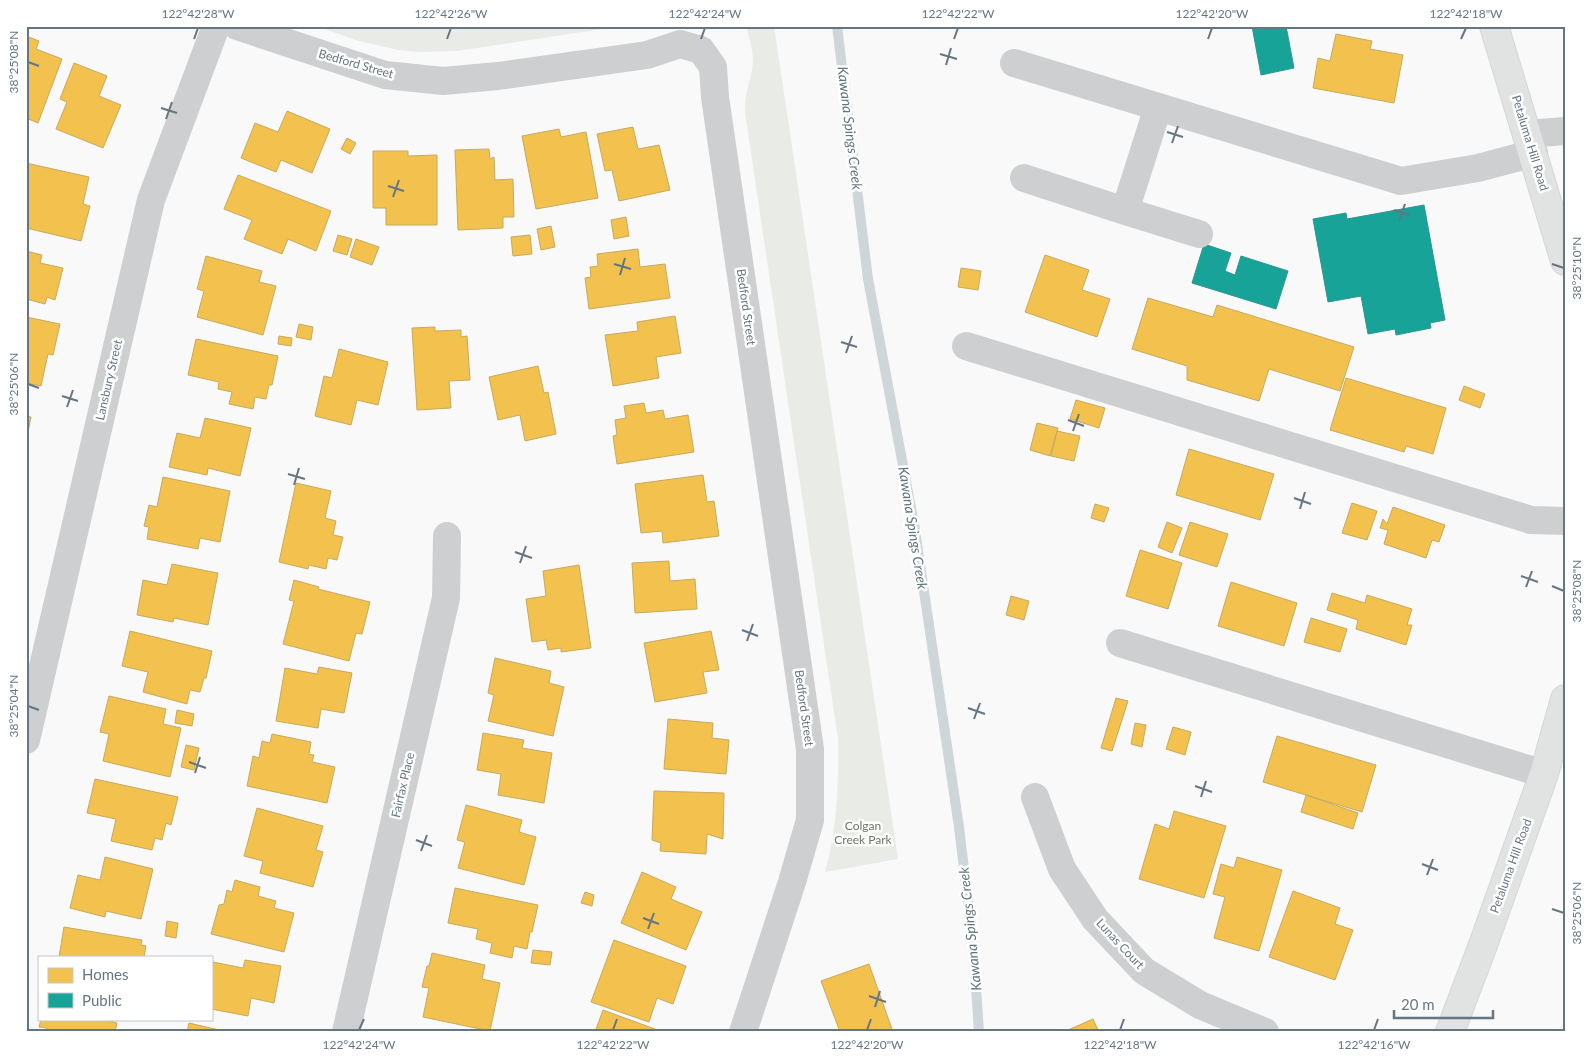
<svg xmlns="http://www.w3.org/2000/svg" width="1591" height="1058" font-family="Lato,sans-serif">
  <rect width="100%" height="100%" fill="#f9f9f9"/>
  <path fill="#e8ebe6" d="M 316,26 L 622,26 L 457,51 L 418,52 L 398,50 L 359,41 Z
    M 746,26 L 774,26 L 898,859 L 825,872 C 837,830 839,783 838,739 L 745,112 C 744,93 752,79 753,61 C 753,50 749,37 746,26 Z"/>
  <path fill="#f2c14e" stroke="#c8aa5e" d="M 1336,34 L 1372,41 L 1370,49 L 1403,55 L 1394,103 L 1313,88 L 1318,58 L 1330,61 Z
    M 26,36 L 39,41 L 36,49 L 62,59 L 38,123 L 26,118 Z
    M 74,63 L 107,76 L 99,96 L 121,105 L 103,148 L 56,129 L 67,102 L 60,99 Z
    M 287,111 L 330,129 L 312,173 L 281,160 L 276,172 L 241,158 L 255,123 L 278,132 Z
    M 633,127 L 638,149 L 659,145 L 670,190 L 619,201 L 612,170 L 605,171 L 597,134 Z
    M 559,129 L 561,137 L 586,132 L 598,198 L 536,209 L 522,136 Z
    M 347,138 L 356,143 L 350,154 L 341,149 Z
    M 489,149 L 490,159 L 494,157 L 495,180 L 513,179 L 514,217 L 503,217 L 503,228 L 458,230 L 455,150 Z
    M 373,151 L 408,151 L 408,156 L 437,155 L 437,225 L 386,225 L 386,208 L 373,208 Z
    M 26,163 L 89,177 L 83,204 L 90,206 L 81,241 L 26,228 L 28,217 L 26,217 Z
    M 238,175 L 331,211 L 316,251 L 288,239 L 282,254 L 244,239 L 252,220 L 224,209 Z
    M 626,217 L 629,236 L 614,239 L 611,220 Z
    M 551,226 L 555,247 L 541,250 L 537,229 Z
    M 338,235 L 352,239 L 347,255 L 333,251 Z
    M 530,235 L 532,254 L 513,256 L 511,237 Z
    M 356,239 L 379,247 L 372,265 L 350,257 Z
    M 638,249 L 640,267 L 665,264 L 670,298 L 589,309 L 585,278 L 591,277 L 590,267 L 598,266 L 597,254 Z
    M 26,251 L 42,255 L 40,263 L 63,268 L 55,300 L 47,297 L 45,304 L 26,299 Z
    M 1045,255 L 1089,270 L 1082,290 L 1110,299 L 1097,337 L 1025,312 Z
    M 206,256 L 262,271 L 259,282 L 276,286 L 263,335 L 197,317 L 204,291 L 197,289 Z
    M 961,268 L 981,271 L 978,290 L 958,287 Z
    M 1148,298 L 1213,317 L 1217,305 L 1354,347 L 1340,391 L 1269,369 L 1259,401 L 1187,380 L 1187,366 L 1132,349 Z
    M 675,316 L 681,353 L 656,357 L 659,378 L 613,386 L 605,335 L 638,331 L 637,322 Z
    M 26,317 L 60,324 L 53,355 L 48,354 L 41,386 L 26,383 Z
    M 299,324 L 313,327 L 311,340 L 296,337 Z
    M 435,327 L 435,331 L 461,330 L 461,337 L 467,336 L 470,380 L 449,381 L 451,408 L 417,410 L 412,328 Z
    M 279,336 L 292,338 L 291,346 L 278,344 Z
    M 196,339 L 278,356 L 272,385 L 269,385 L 266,399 L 255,397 L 253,409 L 229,404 L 232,392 L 218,389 L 219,382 L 188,375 Z
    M 339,349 L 388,362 L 378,405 L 357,400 L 351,425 L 315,416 L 324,376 L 332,378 Z
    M 538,366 L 544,393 L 548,392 L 556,434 L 525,441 L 520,415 L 498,420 L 489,377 Z
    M 1346,378 L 1446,408 L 1433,454 L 1406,446 L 1404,452 L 1330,430 Z
    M 1464,386 L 1485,394 L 1480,408 L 1459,400 Z
    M 1076,400 L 1105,408 L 1099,428 L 1070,419 Z
    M 644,403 L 646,413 L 663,410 L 665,419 L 688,415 L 694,452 L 617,464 L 613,436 L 617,435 L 615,420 L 626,418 L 624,406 Z
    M 26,416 L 31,417 L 26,442 Z
    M 205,418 L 251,428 L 240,476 L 208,468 L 207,475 L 169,467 L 177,433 L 200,438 Z
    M 1037,423 L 1058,428 L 1050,456 L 1030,450 Z
    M 1057,431 L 1080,436 L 1074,461 L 1051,456 Z
    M 1189,449 L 1274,474 L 1260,520 L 1176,495 Z
    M 703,475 L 707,502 L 714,501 L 719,536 L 663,543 L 662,531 L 641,533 L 635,484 Z
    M 163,477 L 230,491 L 220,542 L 200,538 L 198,549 L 147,539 L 149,527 L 144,526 L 149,505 L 157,507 Z
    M 296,483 L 331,491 L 325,518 L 336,521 L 333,535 L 343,537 L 337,560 L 328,558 L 326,569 L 309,565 L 308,569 L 279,562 Z
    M 1352,503 L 1377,511 L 1367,540 L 1342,533 Z
    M 1095,504 L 1109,508 L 1104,522 L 1091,518 Z
    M 1393,507 L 1445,525 L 1439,542 L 1432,540 L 1426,558 L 1384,544 L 1388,530 L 1380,528 L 1383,519 L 1387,524 Z
    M 1167,522 L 1182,528 L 1172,553 L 1158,547 Z
    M 1190,522 L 1228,534 L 1217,567 L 1179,555 Z
    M 1140,550 L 1182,563 L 1168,609 L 1126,596 Z
    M 669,561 L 670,581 L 695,579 L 697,609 L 635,613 L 632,563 Z
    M 172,564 L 218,573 L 208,625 L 174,618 L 173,622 L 137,615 L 143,580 L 167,585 Z
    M 579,565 L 591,648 L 561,652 L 561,648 L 548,650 L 546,640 L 532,642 L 526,599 L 546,596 L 543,571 Z
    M 294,580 L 319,587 L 318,589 L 370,602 L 362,634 L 356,633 L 349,661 L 283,644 L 294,601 L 289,600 Z
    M 1231,582 L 1297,603 L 1284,646 L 1218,626 Z
    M 1332,593 L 1365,603 L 1367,595 L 1412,609 L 1407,625 L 1412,625 L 1406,645 L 1356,629 L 1358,620 L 1327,610 Z
    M 1011,596 L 1029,601 L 1024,620 L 1006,615 Z
    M 1311,618 L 1347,629 L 1340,652 L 1304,642 Z
    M 130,631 L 212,651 L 206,678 L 204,678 L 200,692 L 190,690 L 187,704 L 143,692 L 148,672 L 122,666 Z
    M 711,631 L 719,670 L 703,672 L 707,693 L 655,702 L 644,643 Z
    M 495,658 L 551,671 L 549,683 L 564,687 L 553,736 L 488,721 L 494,695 L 488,693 Z
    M 319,667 L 352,673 L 344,713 L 321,709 L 318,728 L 276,721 L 285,668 L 317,674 Z
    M 109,696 L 166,709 L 163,724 L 181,728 L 170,777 L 103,761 L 109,734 L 100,732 Z
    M 1116,698 L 1128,701 L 1112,751 L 1101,748 Z
    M 177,710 L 194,714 L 192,726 L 175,723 Z
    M 668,719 L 713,723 L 712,738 L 729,740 L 726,774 L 664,769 Z
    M 1135,723 L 1146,725 L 1142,747 L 1131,744 Z
    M 1173,727 L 1191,732 L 1185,755 L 1166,749 Z
    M 483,733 L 524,740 L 522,748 L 552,753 L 544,803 L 498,795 L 501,774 L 477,770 Z
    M 272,734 L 311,742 L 309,754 L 314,755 L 312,762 L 335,767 L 327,803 L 247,786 L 253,756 L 259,758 L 262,741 L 270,743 Z
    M 1277,736 L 1376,765 L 1362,812 L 1263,782 Z
    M 186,745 L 199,748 L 194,770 L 181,767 Z
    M 95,779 L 178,797 L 171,825 L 166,823 L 162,840 L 155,838 L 152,850 L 111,841 L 116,819 L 87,813 Z
    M 654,791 L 724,793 L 723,839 L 707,834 L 706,854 L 660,851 L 661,843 L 652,840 Z
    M 1306,795 L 1358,813 L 1353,829 L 1301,812 Z
    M 466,805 L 522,820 L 519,832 L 536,837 L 524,885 L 458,868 L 465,842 L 457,840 Z
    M 257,808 L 323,826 L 316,850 L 323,852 L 313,887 L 260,873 L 263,861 L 244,856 Z
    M 1174,811 L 1226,826 L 1204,898 L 1139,879 L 1155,824 L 1169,829 Z
    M 105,857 L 153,869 L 141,919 L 106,911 L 105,917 L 70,908 L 78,875 L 100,880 Z
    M 1237,857 L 1282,870 L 1259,951 L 1214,938 L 1225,897 L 1213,894 L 1221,864 L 1234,868 Z
    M 642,872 L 676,887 L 671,899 L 702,912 L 686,950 L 621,923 Z
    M 235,880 L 260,887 L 258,896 L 276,901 L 274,908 L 294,913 L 284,952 L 211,934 L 219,905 L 224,904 L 227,890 L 232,892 Z
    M 455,888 L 538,905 L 532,932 L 530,932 L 527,949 L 514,946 L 512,958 L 490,953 L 492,943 L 476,939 L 478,929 L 448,923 Z
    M 1293,891 L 1340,908 L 1335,924 L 1353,930 L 1335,980 L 1269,957 Z
    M 585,892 L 594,895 L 592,906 L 581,903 Z
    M 167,921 L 178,923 L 176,938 L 165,936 Z
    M 64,927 L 142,940 L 141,945 L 146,946 L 144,957 L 59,957 Z
    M 614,940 L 686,966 L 673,1004 L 657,998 L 649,1022 L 591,1002 Z
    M 533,950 L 552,952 L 550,965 L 531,963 Z
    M 432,953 L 485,965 L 482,979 L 500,983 L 490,1031 L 423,1017 L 429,988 L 422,987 L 427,966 L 429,966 Z
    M 245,960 L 281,966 L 274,1003 L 251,998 L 248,1016 L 211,1009 L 211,972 L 213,962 L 243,968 Z
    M 869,964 L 893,1032 L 840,1032 L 821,981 Z
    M 603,1010 L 663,1032 L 595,1032 Z
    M 41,1019 L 102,1019 L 117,1023 L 115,1032 L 46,1032 L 47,1028 L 39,1027 Z
    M 1093,1019 L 1099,1032 L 1069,1032 L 1068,1030 Z
    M 189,1023 L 228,1032 L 187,1032 Z"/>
  <path fill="#17a398" stroke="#2e9692" d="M 1252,26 L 1286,26 L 1294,68 L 1261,75 Z
    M 1424,205 L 1445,320 L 1430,323 L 1431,328 L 1396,335 L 1395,329 L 1368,334 L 1361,296 L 1328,302 L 1313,219 L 1346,213 L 1347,219 Z
    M 1204,244 L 1231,253 L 1225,271 L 1235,275 L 1241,256 L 1288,271 L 1276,309 L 1192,283 Z"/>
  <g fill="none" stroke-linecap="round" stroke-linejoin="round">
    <path stroke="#ced6d9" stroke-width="10" d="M 837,26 L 868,279 L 914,524 L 959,827 L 973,943 L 979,1032"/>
    <defs>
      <path id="major" d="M 1494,26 L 1565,261
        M 1450,1032 L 1483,945 L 1544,774 L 1565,699"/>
    </defs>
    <use href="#major" stroke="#d5d6d7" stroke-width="30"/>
    <path stroke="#cecfd0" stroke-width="28" d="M 237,26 L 385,75 L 443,81 L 498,76 L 647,55 L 680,44 L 701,50 L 713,67 L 715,97 L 810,749 L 810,820 L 792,882 L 743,1032
      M 1014,63 L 1401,181 L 1478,168 L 1534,153
      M 1527,134 L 1565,131
      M 1024,178 L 1125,211 L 1158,107
      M 1125,211 L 1199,234
      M 966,346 L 1531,520 L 1565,521
      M 1120,643 L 1544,774
      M 26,740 L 151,200 L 216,26
      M 1035,797 L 1062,869 L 1095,919 L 1144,971 L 1200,1005 L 1265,1032
      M 346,1032 L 446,598 L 447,536"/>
    <use href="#major" stroke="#e1e2e2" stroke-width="28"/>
  </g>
  <path fill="none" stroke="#657683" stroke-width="2" d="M 194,39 L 198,28M 447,39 L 451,28M 701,39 L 705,28M 954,39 L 958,28M 1208,39 L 1212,28M 1461,39 L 1466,28M 940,54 L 957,59M 28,62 L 39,66M 946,65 L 951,48M 161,108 L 177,113M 166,119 L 172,102M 1167,132 L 1183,137M 1172,143 L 1178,126M 388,186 L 404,191M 393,197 L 399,180M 1394,210 L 1410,215M 1399,221 L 1405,204M 614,264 L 631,269M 1552,264 L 1564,268M 620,275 L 625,258M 841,342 L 857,347M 846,353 L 852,336M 28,384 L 39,388M 62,396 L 78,401M 67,407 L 73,390M 1068,420 L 1084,426M 1073,431 L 1079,414M 288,474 L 305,479M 294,485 L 299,468M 1294,498 L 1311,504M 1300,509 L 1305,492M 515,552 L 532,558M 520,563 L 526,546M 1521,576 L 1538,582M 1552,586 L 1564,591M 1526,587 L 1532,571M 742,630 L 758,636M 747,641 L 753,624M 28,706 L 39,710M 968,708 L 985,714M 974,719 L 980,703M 189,762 L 206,768M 195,773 L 200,757M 1195,786 L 1212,792M 1201,797 L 1206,781M 416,840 L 432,846M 421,851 L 427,835M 1422,864 L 1438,870M 1427,875 L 1433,859M 1552,909 L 1564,913M 643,918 L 659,924M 648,929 L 654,913M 869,996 L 886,1002M 875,1007 L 880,991M 359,1030 L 364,1019M 613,1030 L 617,1019M 867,1030 L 871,1019M 1120,1030 L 1124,1019M 1374,1030 L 1378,1019"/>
  <g text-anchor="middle" stroke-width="5" stroke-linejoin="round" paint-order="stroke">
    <g font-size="12" fill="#657683" stroke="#fff">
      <text transform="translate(356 64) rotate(16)" y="4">Bedford Street</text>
      <text transform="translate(1530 143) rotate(73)" y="4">Petaluma Hill Road</text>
      <text transform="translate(746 307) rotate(82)" y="4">Bedford Street</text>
      <text transform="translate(109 380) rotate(-77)" y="4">Lansbury Street</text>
      <text transform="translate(804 708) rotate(82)" y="4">Bedford Street</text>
      <text transform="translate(403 785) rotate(-77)" y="4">Fairfax Place</text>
      <text transform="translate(1511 866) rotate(-70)" y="4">Petaluma Hill Road</text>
      <text transform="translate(1120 944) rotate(47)" y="4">Lunas Court</text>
    </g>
    <g font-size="12" fill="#687a64" stroke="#fff">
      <text x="863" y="830">Colgan<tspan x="863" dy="14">Creek Park</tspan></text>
    </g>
    <g font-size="14" font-style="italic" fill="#60757c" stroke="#fff">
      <text transform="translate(850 128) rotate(83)" y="5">Kawana Spings Creek</text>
      <text transform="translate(913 528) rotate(81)" y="5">Kawana Spings Creek</text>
      <text transform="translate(970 929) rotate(-96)" y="5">Kawana Spings Creek</text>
    </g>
  </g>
  <rect width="1591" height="1058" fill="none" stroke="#ffffff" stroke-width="55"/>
  <rect x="38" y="956" width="175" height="65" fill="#ffffff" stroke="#c1c8cd"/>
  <rect x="48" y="968" width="25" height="15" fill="#f2c14e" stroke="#c1c8cd"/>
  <text x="82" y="980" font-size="15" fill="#657683">Homes</text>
  <rect x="48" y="993" width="25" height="15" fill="#17a398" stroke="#c1c8cd"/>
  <text x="82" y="1006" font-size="15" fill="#657683">Public</text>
  <path d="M1394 1010v8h99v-8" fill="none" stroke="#657683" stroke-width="2.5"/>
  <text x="1401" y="1010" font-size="15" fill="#657683" stroke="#ffffff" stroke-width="4" paint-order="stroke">20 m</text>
  <rect x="28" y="28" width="1536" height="1002" fill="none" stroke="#657683" stroke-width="2"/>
  <g font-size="12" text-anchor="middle" fill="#657683">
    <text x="198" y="18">122°42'28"W</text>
    <text x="451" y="18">122°42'26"W</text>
    <text x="705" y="18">122°42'24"W</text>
    <text x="958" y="18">122°42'22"W</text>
    <text x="1212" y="18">122°42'20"W</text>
    <text x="1466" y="18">122°42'18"W</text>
    <text transform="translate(14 62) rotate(-90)" y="4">38°25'08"N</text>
    <text transform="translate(1577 268) rotate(-90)" y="4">38°25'10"N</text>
    <text transform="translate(14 384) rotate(-90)" y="4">38°25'06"N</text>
    <text transform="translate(1577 591) rotate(-90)" y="4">38°25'08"N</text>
    <text transform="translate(14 706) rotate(-90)" y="4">38°25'04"N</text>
    <text transform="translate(1577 913) rotate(-90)" y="4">38°25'06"N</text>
    <text x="359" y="1049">122°42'24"W</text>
    <text x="613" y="1049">122°42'22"W</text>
    <text x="867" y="1049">122°42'20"W</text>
    <text x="1120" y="1049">122°42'18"W</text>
    <text x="1374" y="1049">122°42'16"W</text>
  </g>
</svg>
